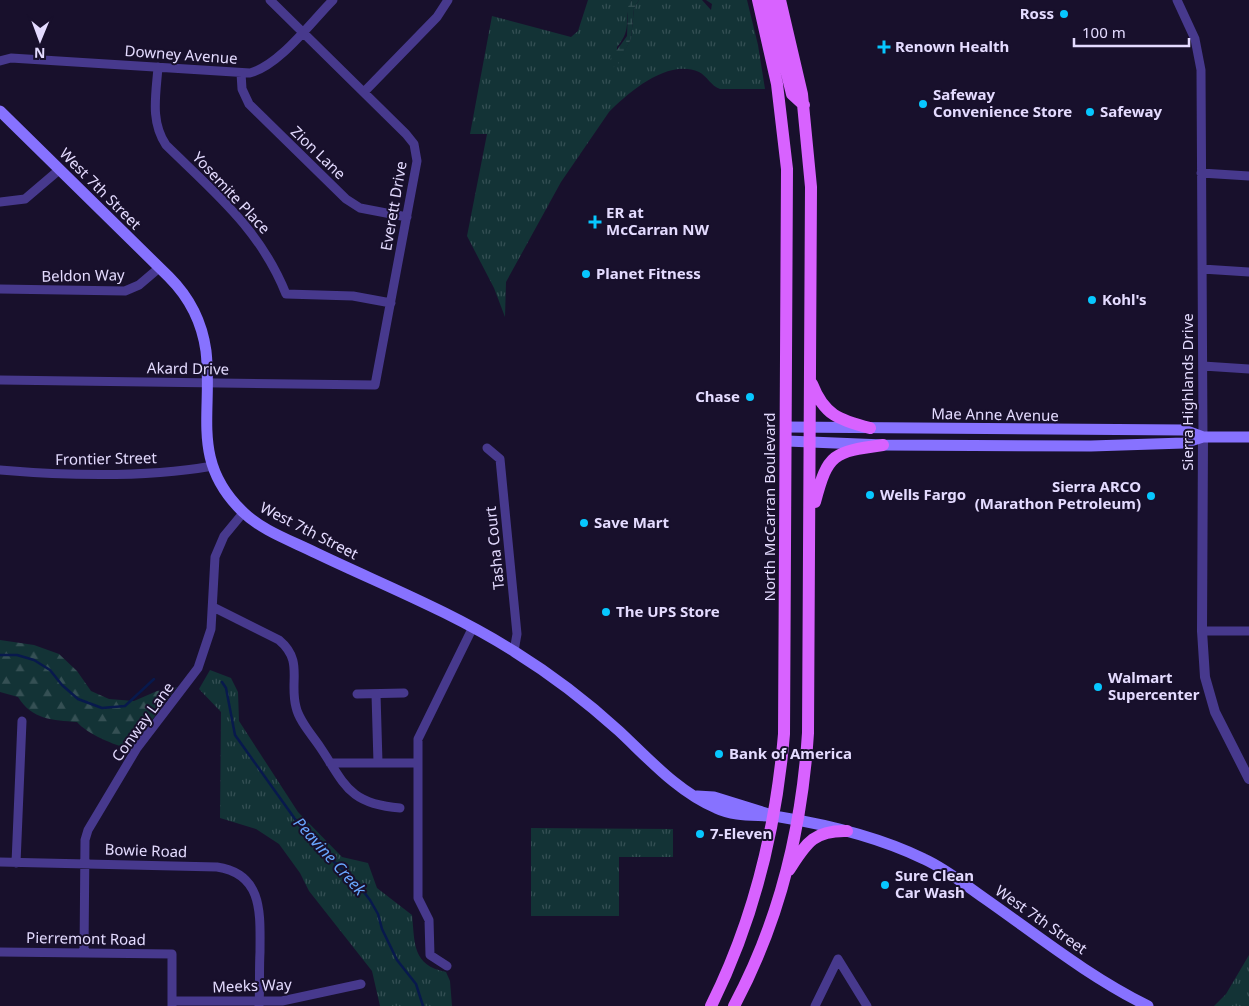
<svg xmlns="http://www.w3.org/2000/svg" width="1249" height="1006" font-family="'Noto Sans',sans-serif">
  <defs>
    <pattern id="grass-tufts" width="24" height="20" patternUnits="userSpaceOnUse" patternTransform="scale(1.25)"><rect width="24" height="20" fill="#133336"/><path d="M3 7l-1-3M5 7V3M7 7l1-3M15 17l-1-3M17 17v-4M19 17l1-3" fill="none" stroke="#355054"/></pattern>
    <pattern id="forest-firs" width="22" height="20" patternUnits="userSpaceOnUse" patternTransform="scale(1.25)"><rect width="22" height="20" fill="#133336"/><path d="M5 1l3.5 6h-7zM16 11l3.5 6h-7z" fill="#355054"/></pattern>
    <pattern id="wetland-marsh" width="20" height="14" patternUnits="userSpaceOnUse" patternTransform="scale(1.25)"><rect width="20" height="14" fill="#133336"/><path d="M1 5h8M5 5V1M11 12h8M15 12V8" fill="none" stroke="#355054"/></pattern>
  </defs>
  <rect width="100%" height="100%" fill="#18102c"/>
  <path fill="url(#grass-tufts)" d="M 588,0 L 632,0 C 622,20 634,27 617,47 L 617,64 L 631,39 L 634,8 L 639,0 L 702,0 L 711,10 L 712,4 L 706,0 L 747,0 L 758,45 L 765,89 L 720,89 C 711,86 707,76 699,72 C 668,58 629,92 609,112 L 561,182 L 506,282 L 505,317 L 494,288 L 467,236 L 487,134 L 470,134 L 492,16 L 571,37 L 578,31 Z
    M 210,670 L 231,678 L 238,692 L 239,721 L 298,812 L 342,857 L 368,863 L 377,888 L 412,915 C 415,944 412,965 446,972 L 450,981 L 452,1006 L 380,1006 L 372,971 L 309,891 L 300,873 L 279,844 L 256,829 L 220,818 L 221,712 L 199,689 Z
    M 531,828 L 673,829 L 673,857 L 619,857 L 619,916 L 531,916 Z
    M 1249,955 L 1249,1006 L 1214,1006 L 1226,994 Z"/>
  <path fill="url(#forest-firs)" d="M 0,640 L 34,645 L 59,654 L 77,671 L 91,691 L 109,699 L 134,701 L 157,691 L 177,687 L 130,749 C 114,745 87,734 77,722 C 53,720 32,720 18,697 L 0,692 Z"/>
  <path fill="url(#wetland-marsh)" d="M 632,0 L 639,0 L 634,8 L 631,39 L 618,64 L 612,68 L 609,61 L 627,36 L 628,7 Z"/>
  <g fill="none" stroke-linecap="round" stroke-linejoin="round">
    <path stroke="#08194d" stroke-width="2.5" d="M 0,655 L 17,655 L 34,660 L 50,670 L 62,685 L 78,699 L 102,708 L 125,706 L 154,679
      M 222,682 L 226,688 L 235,735 L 300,826 L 326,855 L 354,879 L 370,900 L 378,914 L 382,929 L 397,960 L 416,984 L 423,1006"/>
    <path stroke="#47398d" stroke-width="9" d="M 1177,0 L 1195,39 L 1201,70 L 1203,437
      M 0,61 L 11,58 L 250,73 C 280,65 311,22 333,0
      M 158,67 C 156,95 150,121 166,145 C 215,193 260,229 286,294 L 353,296 L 391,303
      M 241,73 L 242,89 L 249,104 L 346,199 L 360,208 L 407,217
      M 364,92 L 437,17 L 448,0
      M 1201,173 L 1249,176
      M 0,202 L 25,199 L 59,170
      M 1202,269 L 1249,272
      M 0,289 L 125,291 L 139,285 L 159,268
      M 1203,366 L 1249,369
      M 0,380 L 375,385 L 417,161 L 414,144 L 406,134 L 270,0
      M 487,448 L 500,459 L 517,634 L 514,651
      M 0,470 C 70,476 144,478 213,466
      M 213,607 L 279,640 C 304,661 289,681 296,707 C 299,721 312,735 320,747 C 345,784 348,804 400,808
      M 1202,631 L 1249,631
      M 357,694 L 404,693
      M 376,694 L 378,763
      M 330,763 L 418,763
      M 0,862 L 217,867 C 264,874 260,915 260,952 C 259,970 260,988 259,1006
      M 16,863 L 22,721
      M 0,952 L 172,954 L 172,1006
      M 84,953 L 85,840 L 88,830 L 137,748 L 198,668 L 211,629 L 215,557 L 224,536 L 243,513
      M 838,959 L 867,1006
      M 447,966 L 430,955 L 429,920 L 418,898 L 418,739 L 473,627
      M 173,1001 L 282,1001 L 361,984
      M 815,1006 L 838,959"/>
    <path stroke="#47398d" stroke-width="10" d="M 1203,437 L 1202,631 L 1205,677 L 1215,712 L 1249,779"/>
    <path stroke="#8772ff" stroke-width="11" d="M 0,111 L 169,277 C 189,297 202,322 206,351 C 213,413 190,460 242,511 C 262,531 292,541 316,553 C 383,585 452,612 515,652 C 552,675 587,702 619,731 C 649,759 678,792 716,808 C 737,818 758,814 780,817 C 829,825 879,837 924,859 C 946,869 964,884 984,898 C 1037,935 1089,977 1148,1006
      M 786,427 L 1184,430 L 1203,437
      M 787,441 L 883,445 L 1091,446 L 1184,443 L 1203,437 L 1249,437
      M 697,796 L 714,797 L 772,815"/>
    <path stroke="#d862ff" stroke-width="12" d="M 769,0 L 792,94 L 804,105
      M 812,384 C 824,415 839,420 870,428
      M 815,502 C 828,453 833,452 883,445
      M 789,870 C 806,844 813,830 847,831
      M 711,1006 C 754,920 776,829 784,734 L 787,169 L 777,84 L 758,0
      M 734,1006 C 779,922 802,827 808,733 L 811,187 L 802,94 L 780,0"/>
  </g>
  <g fill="#07c7ff" stroke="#18102c" stroke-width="2">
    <circle cx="1064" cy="14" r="5"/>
    <path d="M881.5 39.5h5v5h5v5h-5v5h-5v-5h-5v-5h5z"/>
    <circle cx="923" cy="104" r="5"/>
    <circle cx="1090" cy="112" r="5"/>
    <path d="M592.5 214.5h5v5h5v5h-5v5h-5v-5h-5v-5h5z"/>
    <circle cx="586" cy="274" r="5"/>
    <circle cx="1092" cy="300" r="5"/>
    <circle cx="750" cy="397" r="5"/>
    <circle cx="870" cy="495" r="5"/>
    <circle cx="1151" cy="496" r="5"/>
    <circle cx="584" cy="523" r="5"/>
    <circle cx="606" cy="612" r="5"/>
    <circle cx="1098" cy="687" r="5"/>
    <circle cx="719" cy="754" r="5"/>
    <circle cx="700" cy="834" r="5"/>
    <circle cx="885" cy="885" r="5"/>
  </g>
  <g text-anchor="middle" stroke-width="4" stroke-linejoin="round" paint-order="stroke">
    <g font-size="15" font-weight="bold" fill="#e4dbff" stroke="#18102c" text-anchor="start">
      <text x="1054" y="19" text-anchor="end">Ross</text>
      <text x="895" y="52">Renown Health</text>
      <text x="933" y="100">Safeway<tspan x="933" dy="17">Convenience Store</tspan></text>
      <text x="1100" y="117">Safeway</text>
      <text x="606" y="218">ER at<tspan x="606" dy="17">McCarran NW</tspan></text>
      <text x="596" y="279">Planet Fitness</text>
      <text x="1102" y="305">Kohl's</text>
      <text x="740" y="402" text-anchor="end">Chase</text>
      <text x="1141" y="492" text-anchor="end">Sierra ARCO<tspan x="1141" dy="17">(Marathon Petroleum)</tspan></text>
      <text x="880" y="500">Wells Fargo</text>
      <text x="594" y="528">Save Mart</text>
      <text x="616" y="617">The UPS Store</text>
      <text x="1108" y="683">Walmart<tspan x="1108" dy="17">Supercenter</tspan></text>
      <text x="729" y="759">Bank of America</text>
      <text x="710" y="839">7-Eleven</text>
      <text x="895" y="881">Sure Clean<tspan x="895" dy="17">Car Wash</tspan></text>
    </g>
    <g font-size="15" fill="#e4dbff" stroke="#18102c">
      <text transform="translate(181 55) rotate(4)" y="5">Downey Avenue</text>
      <text transform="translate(318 153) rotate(44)" y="5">Zion Lane</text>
      <text transform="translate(100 189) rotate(45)" y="5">West 7th Street</text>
      <text transform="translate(231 193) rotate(47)" y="5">Yosemite Place</text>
      <text transform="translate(394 206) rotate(-80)" y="5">Everett Drive</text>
      <text transform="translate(83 276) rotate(-1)" y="5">Beldon Way</text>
      <text transform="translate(188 369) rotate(1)" y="5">Akard Drive</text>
      <text transform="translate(1188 392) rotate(-90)" y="5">Sierra Highlands Drive</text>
      <text transform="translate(995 415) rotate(1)" y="5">Mae Anne Avenue</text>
      <text transform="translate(106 459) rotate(-1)" y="5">Frontier Street</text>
      <text transform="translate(770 507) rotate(-90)" y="5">North McCarran Boulevard</text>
      <text transform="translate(309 531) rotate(27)" y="5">West 7th Street</text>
      <text transform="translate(495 548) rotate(-96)" y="5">Tasha Court</text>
      <text transform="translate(143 722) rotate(-54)" y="5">Conway Lane</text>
      <text transform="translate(146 851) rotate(2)" y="5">Bowie Road</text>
      <text transform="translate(1041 920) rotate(35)" y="5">West 7th Street</text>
      <text transform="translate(86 939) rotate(1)" y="5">Pierremont Road</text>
      <text transform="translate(252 986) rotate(-2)" y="5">Meeks Way</text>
    </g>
    <g font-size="16" font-style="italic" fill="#69a7ff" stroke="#18102c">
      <text transform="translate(330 856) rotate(48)" y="6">Peavine Creek</text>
    </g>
  </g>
  <g transform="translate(40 40) rotate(181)" stroke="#18102c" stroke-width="4" paint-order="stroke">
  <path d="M0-4L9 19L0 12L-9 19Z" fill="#e4dbff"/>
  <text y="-8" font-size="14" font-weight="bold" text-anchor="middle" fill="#e4dbff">N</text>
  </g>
  <path d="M1074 38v8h115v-8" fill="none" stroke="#e4dbff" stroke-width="2.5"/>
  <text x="1082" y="38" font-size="15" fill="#e4dbff" stroke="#18102c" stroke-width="4" paint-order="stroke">100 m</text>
</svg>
